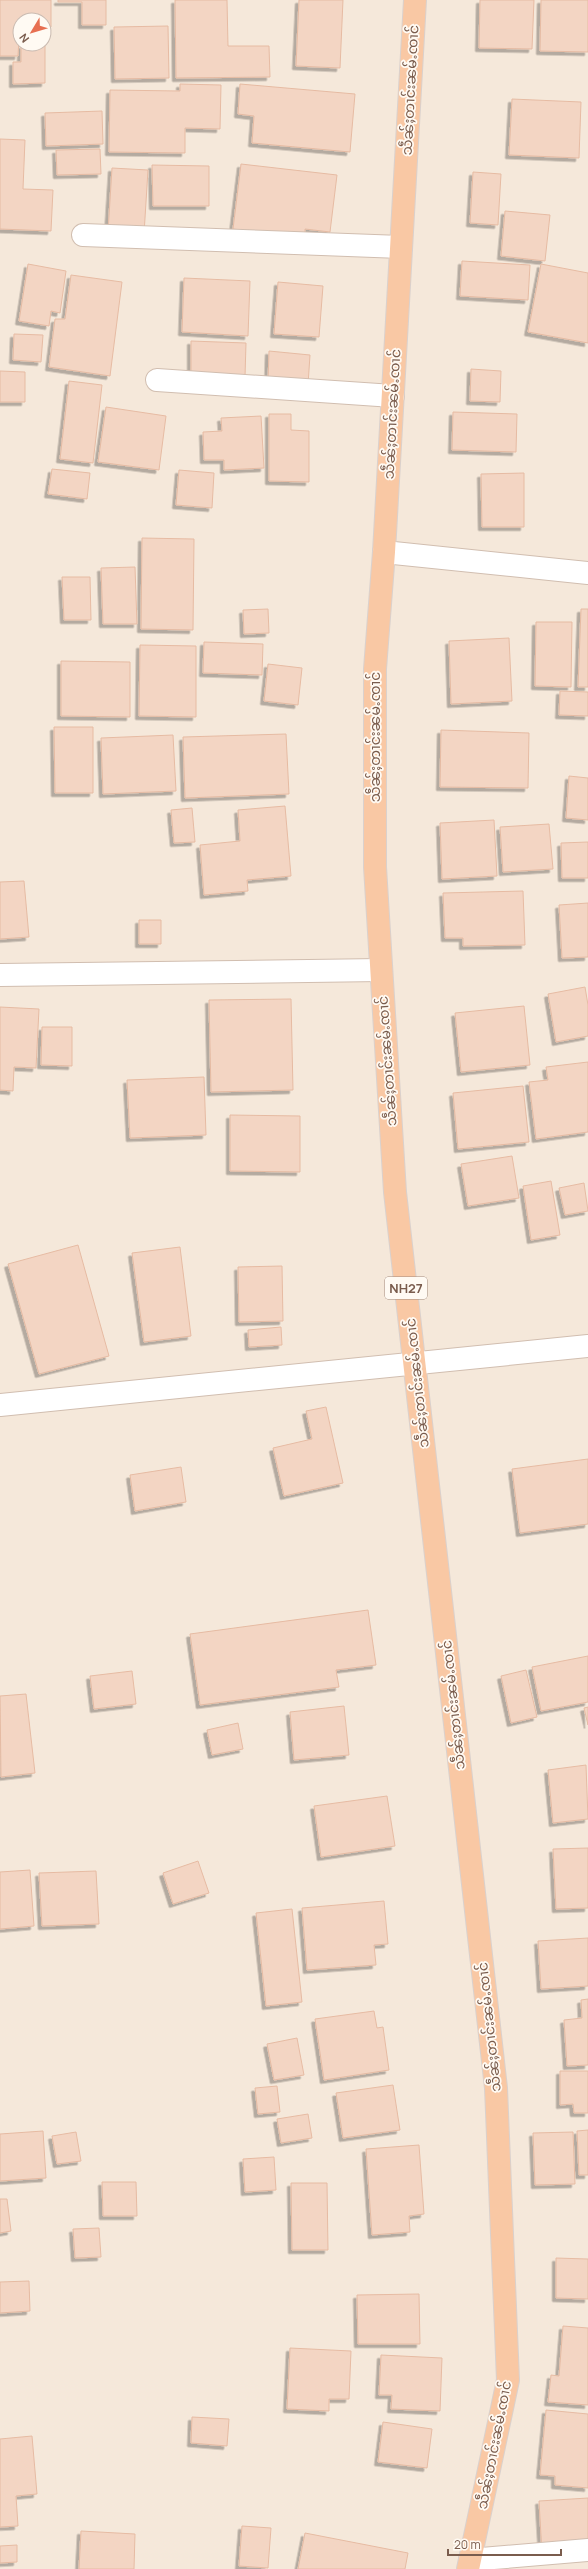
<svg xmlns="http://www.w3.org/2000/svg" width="588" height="2569" font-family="Manrope,'Noto Sans Myanmar',sans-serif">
  <defs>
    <filter id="shadow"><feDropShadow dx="-3.5" dy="3.5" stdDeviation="0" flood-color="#0004"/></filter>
  </defs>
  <rect width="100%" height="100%" fill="#fdf6ec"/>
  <path fill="#f5e8da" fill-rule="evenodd" d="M 0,0 L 588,0 L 588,2569 L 0,2569 ZM 20,20 L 44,20 L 44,44 L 20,44 Z"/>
  <path fill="#f3d5c3" stroke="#e6bba3" filter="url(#shadow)" d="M 0,0 L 51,0 L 51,27 L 44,27 L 44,20 L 20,20 L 18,56 L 0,56 Z
    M 58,0 L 106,0 L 106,25 L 82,25 L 82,2 L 58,2 Z
    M 175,0 L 227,0 L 228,46 L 269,46 L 270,77 L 176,78 Z
    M 299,0 L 343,0 L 340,68 L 296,66 Z
    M 480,0 L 534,0 L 532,49 L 479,48 Z
    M 541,0 L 588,0 L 588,52 L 540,51 Z
    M 168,26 L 169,78 L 115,79 L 114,27 Z
    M 21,45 L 45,46 L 45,83 L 13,84 L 13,62 L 21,62 Z
    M 180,84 L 221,85 L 220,129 L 185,128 L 185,153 L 109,152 L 110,90 L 180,91 Z
    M 240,84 L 355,94 L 350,152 L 252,143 L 254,116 L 238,114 Z
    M 512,99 L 581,102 L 579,158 L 509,155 Z
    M 102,111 L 103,144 L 46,146 L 45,113 Z
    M 0,139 L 25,140 L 23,189 L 53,190 L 51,231 L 0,229 Z
    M 100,149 L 101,174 L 57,175 L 56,150 Z
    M 241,164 L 337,175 L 330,232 L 305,229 L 305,238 L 233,229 Z
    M 152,165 L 209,166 L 209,206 L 153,206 Z
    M 112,168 L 148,170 L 144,234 L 108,232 Z
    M 473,172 L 501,174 L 498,225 L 470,223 Z
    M 505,211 L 550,215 L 545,261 L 501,256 Z
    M 462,261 L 530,265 L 528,300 L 460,296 Z
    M 28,264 L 66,271 L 60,313 L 51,311 L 49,326 L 19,321 Z
    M 541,264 L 588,273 L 588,343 L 528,332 Z
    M 71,275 L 122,282 L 110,376 L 49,367 L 55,319 L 65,319 Z
    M 184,278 L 250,281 L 248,336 L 182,332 Z
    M 278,282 L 323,286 L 319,337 L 274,334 Z
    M 14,334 L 43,335 L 41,362 L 13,360 Z
    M 191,341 L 246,343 L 245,377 L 191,374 Z
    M 269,351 L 310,355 L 308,385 L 268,383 Z
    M 471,369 L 501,371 L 500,402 L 470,401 Z
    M 0,371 L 25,372 L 25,402 L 0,402 Z
    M 69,381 L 102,385 L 93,463 L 60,459 Z
    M 106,407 L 166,416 L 159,470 L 98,462 Z
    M 453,412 L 517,414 L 516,452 L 452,450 Z
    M 269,414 L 291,414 L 291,430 L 309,431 L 309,482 L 269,481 Z
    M 261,416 L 264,468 L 224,470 L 224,460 L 204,460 L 203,432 L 222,431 L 221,418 Z
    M 52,469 L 90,473 L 87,499 L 48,494 Z
    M 179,470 L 214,473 L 212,508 L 176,505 Z
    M 524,473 L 524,527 L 482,527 L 481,474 Z
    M 142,538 L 194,539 L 193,630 L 141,629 Z
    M 135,567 L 137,624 L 103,624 L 101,568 Z
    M 62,577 L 90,577 L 91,620 L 64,620 Z
    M 268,609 L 269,633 L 244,634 L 243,610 Z
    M 581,609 L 588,609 L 588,687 L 578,687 Z
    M 536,622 L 572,622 L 571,687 L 535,686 Z
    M 509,638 L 512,701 L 451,704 L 449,641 Z
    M 204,642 L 263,644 L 262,675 L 203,673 Z
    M 140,645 L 196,646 L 196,717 L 139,716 Z
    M 61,661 L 130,662 L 130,717 L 61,716 Z
    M 268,664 L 302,668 L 298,705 L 264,701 Z
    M 560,691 L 588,692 L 588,716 L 559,715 Z
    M 54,727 L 93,727 L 93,793 L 55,793 Z
    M 441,730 L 529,733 L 528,788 L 440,787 Z
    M 286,734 L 289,794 L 185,798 L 183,737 Z
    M 173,735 L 176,791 L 103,794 L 101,738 Z
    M 569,776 L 588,778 L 588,820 L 566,818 Z
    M 285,806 L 291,876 L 247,880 L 248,891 L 204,895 L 200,845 L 240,841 L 238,810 Z
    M 192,808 L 195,842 L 174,843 L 171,810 Z
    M 494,820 L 497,876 L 442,879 L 440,823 Z
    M 549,824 L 553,869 L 503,872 L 500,827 Z
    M 588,842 L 588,878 L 562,878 L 561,843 Z
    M 24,881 L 29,937 L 0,939 L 0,882 Z
    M 523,891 L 525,945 L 463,946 L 463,938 L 445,938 L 443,893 Z
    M 588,903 L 588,957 L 562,958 L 559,905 Z
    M 139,920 L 161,920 L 161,944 L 139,944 Z
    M 585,987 L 588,1005 L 588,1036 L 556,1042 L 548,994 Z
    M 291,999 L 293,1090 L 211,1092 L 209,1000 Z
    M 524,1006 L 530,1065 L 461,1072 L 455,1013 Z
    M 0,1007 L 39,1009 L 36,1068 L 14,1067 L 13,1091 L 0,1090 Z
    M 42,1027 L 72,1027 L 72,1066 L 41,1065 Z
    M 588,1062 L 588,1132 L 536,1139 L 529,1082 L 548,1080 L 546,1067 Z
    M 204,1077 L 206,1135 L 130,1138 L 127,1080 Z
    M 523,1086 L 529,1142 L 458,1149 L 453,1093 Z
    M 230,1115 L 300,1116 L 300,1172 L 230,1171 Z
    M 512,1156 L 519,1198 L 468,1206 L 461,1164 Z
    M 551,1181 L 560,1235 L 531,1240 L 523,1186 Z
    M 584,1183 L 588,1211 L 565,1215 L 559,1188 Z
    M 78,1245 L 109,1356 L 39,1374 L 8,1264 Z
    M 180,1247 L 191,1336 L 144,1342 L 132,1253 Z
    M 282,1266 L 283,1321 L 239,1322 L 238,1267 Z
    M 281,1327 L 282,1345 L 249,1347 L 248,1330 Z
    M 326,1407 L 343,1483 L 284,1496 L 273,1448 L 312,1439 L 306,1411 Z
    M 588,1459 L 588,1524 L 520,1533 L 512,1469 Z
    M 181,1467 L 186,1502 L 135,1511 L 130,1475 Z
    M 368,1610 L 376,1665 L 336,1670 L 339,1687 L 200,1705 L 190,1634 Z
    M 588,1656 L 588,1702 L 541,1711 L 532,1667 Z
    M 526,1670 L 537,1717 L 511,1723 L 501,1676 Z
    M 132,1671 L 136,1704 L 94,1709 L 90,1676 Z
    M 26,1694 L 35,1773 L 1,1777 L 0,1696 Z
    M 344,1706 L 349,1755 L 294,1760 L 290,1712 Z
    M 588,1707 L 588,1725 L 584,1708 Z
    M 238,1723 L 243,1749 L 212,1755 L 207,1730 Z
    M 586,1765 L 588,1819 L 553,1823 L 548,1770 Z
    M 387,1796 L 395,1846 L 321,1857 L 314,1806 Z
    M 588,1848 L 588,1908 L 556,1909 L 553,1849 Z
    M 198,1861 L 209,1893 L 173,1904 L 163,1873 Z
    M 30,1870 L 34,1926 L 0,1929 L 0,1872 Z
    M 96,1871 L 99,1924 L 42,1926 L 39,1873 Z
    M 384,1901 L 388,1944 L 374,1945 L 376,1965 L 307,1970 L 302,1908 Z
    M 292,1909 L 302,2002 L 266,2006 L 256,1913 Z
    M 588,1938 L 588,1986 L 541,1989 L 538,1941 Z
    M 588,1999 L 588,2065 L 567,2066 L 564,2020 L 582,2018 L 581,2000 Z
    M 374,2011 L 377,2028 L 383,2027 L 389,2070 L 324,2080 L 315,2019 Z
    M 297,2038 L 304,2075 L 274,2080 L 267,2044 Z
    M 560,2071 L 588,2071 L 588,2113 L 574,2113 L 573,2104 L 560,2105 Z
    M 393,2085 L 400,2130 L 343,2138 L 336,2093 Z
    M 277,2086 L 280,2112 L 258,2114 L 255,2088 Z
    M 308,2114 L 312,2138 L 281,2143 L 277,2119 Z
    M 588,2130 L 588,2175 L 579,2175 L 577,2131 Z
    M 43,2131 L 46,2178 L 0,2181 L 0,2134 Z
    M 76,2132 L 81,2161 L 57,2164 L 52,2136 Z
    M 573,2132 L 575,2184 L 535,2185 L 533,2133 Z
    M 419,2145 L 424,2214 L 409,2216 L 410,2232 L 372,2235 L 366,2149 Z
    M 274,2157 L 276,2190 L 245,2192 L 243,2159 Z
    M 102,2182 L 136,2182 L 137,2216 L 103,2216 Z
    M 291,2183 L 327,2183 L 328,2250 L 292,2250 Z
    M 0,2199 L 7,2199 L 11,2231 L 0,2233 Z
    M 99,2228 L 101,2257 L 75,2258 L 73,2229 Z
    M 556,2258 L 588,2259 L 588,2299 L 556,2298 Z
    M 29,2281 L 30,2311 L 0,2313 L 0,2282 Z
    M 419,2294 L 420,2344 L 358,2344 L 357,2295 Z
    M 563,2326 L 588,2328 L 588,2405 L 548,2402 L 551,2375 L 559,2376 Z
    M 290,2348 L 351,2351 L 349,2399 L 329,2399 L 329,2411 L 287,2409 Z
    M 381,2355 L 442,2358 L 440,2411 L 391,2409 L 392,2395 L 379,2395 Z
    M 546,2410 L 588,2414 L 588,2488 L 555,2485 L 555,2476 L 540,2475 Z
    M 192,2417 L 229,2419 L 227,2446 L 191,2443 Z
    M 383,2422 L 432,2429 L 427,2468 L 378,2462 Z
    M 32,2436 L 37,2494 L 16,2496 L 18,2526 L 0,2527 L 0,2439 Z
    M 588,2498 L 588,2550 L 542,2553 L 539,2501 Z
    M 242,2526 L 271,2528 L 268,2568 L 239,2566 Z
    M 81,2531 L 135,2534 L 134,2569 L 79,2569 Z
    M 305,2533 L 408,2553 L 405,2569 L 298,2569 Z
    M 17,2545 L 17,2562 L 0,2563 L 0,2546 Z"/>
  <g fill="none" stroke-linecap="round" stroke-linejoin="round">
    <defs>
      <path id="minor" d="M 83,235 L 401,247
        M 157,380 L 393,396
        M 384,552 L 588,573
        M 0,975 L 381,970
        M 0,1405 L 588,1346
        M 470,2560 L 588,2550"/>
      <path id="trunk" d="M 415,0 L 384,552 L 375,669 L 375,867 L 395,1192 L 496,2088 L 508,2380 L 468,2569"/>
    </defs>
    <use href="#minor" stroke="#d1beb0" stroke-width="24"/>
    <use href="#trunk" stroke="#dad1cd" stroke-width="24"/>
    <use href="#minor" stroke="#fff" stroke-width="22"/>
    <use href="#trunk" stroke="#f9c8a4" stroke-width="22"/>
  </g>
  <g text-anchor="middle" stroke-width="3.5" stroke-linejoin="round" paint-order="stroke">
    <rect fill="#fffaf3" stroke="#a28b7f" stroke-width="1" x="385" y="1277" width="42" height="22" rx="3"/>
    <g font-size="13" font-weight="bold" fill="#7a5c4d">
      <text x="406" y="1293">NH27</text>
    </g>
    <g font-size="14" fill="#7a5c4d" stroke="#fffaf3">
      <text transform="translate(410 90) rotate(-87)" y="5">သဵၼ်ႈတၢင်းၼမ်ႉၸၢင်</text>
      <text transform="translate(392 414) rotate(-87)" y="5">သဵၼ်ႈတၢင်းၼမ်ႉၸၢင်</text>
      <text transform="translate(375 737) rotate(-90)" y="5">သဵၼ်ႈတၢင်းၼမ်ႉၸၢင်</text>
      <text transform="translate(387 1061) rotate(-94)" y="5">သဵၼ်ႈတၢင်းၼမ်ႉၸၢင်</text>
      <text transform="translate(417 1383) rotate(-96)" y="5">သဵၼ်ႈတၢင်းၼမ်ႉၸၢင်</text>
      <text transform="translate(453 1705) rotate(-96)" y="5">သဵၼ်ႈတၢင်းၼမ်ႉၸၢင်</text>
      <text transform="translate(489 2027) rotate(-96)" y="5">သဵၼ်ႈတၢင်းၼမ်ႉၸၢင်</text>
      <text transform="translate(494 2445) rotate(-79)" y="5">သဵၼ်ႈတၢင်းၼမ်ႉၸၢင်</text>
    </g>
  </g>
  <g transform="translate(32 32) rotate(232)"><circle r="19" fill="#fffaf3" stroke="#cabbb1"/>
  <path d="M0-3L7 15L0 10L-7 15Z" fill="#e76f51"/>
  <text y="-6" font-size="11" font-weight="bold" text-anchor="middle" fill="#7a5c4d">N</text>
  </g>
  <path d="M448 2549v6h113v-6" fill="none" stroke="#7a5c4d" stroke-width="2"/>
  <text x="454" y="2549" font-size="12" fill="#7a5c4d" stroke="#fffaf3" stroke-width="3" paint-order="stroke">20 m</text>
</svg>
